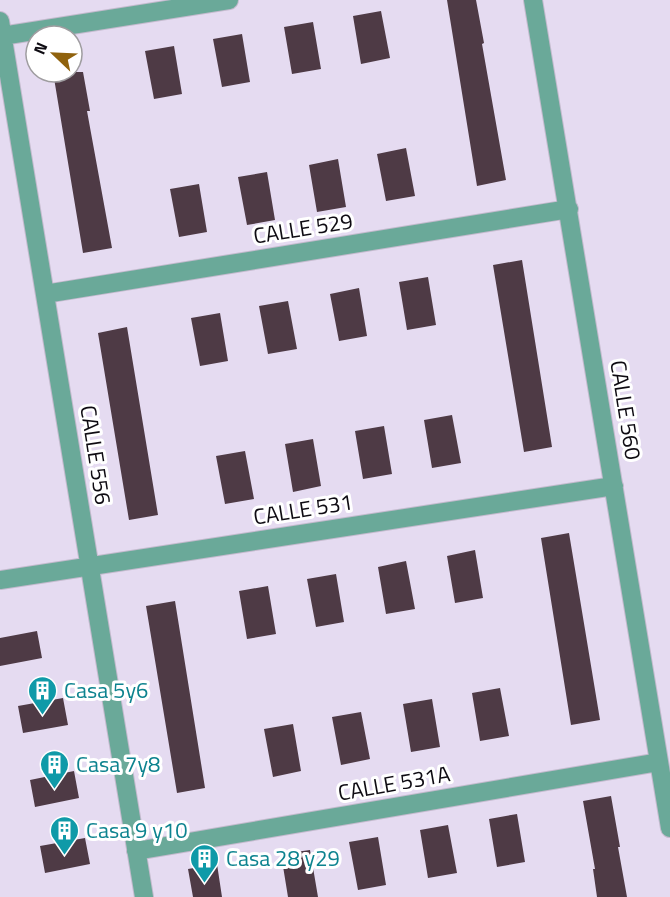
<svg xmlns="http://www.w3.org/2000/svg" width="670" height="897" font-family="'Titillium Web',sans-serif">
  <rect width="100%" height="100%" fill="#e5dbf1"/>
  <path fill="#4e3a45" d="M 447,0 L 476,0 L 484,43 L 482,44 L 506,180 L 477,186 Z
    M 381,11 L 390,58 L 361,64 L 353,16 Z
    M 313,22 L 321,69 L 292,74 L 284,27 Z
    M 242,34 L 250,82 L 222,87 L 213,39 Z
    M 174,46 L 182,94 L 154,99 L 145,51 Z
    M 53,72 L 83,72 L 90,111 L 87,111 L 112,248 L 83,253 Z
    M 406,148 L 415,196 L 386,201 L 377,154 Z
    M 338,159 L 346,207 L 317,212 L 309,165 Z
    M 267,172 L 275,220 L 247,225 L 238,177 Z
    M 199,184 L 207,232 L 179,237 L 170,189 Z
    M 522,260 L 552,447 L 524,452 L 493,265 Z
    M 428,277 L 436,325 L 407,330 L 399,282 Z
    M 359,288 L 367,336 L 339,341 L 330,294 Z
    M 288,301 L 297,349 L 268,354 L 259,306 Z
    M 220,313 L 228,361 L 200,366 L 191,318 Z
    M 127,327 L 158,515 L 129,520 L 98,333 Z
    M 452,415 L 461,463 L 432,468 L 424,420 Z
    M 384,426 L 392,474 L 363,479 L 355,431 Z
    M 313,439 L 321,486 L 293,492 L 285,444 Z
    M 245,451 L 254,499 L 225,504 L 216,456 Z
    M 569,533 L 600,720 L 571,725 L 541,538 Z
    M 475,550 L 483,598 L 455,603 L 447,556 Z
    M 406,561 L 415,609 L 386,614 L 378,567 Z
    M 336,574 L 344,622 L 316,627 L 307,579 Z
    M 268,586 L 276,634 L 247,639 L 239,591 Z
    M 175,601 L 205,788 L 177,793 L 146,606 Z
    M 37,631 L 42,658 L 0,666 L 0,638 Z
    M 500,688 L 509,736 L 480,741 L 472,693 Z
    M 63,698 L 68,725 L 23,733 L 18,706 Z
    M 432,699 L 440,747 L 411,752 L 403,704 Z
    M 361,712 L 370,759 L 341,765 L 332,717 Z
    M 293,724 L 301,771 L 273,777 L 264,729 Z
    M 74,771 L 79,798 L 35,807 L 30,780 Z
    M 611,796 L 620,847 L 618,847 L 627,897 L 597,897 L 593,869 L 595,869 L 583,801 Z
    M 517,814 L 525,862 L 497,867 L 489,819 Z
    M 448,825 L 457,873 L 428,878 L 420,830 Z
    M 378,837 L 386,885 L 358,890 L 349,842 Z
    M 85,838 L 90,864 L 45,873 L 40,846 Z
    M 310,850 L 318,897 L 288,897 L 281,854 Z
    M 217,864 L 222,897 L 193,897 L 188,869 Z"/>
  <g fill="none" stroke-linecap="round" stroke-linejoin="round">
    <defs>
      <path id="street" d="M 533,0 L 670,828
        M 0,21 L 144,897
        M 2,36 L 229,0
        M 45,294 L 569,209
        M 0,580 L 614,486
        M 136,851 L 659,762"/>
    </defs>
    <use href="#street" stroke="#c3bacd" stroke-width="20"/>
    <use href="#street" stroke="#6aa999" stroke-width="18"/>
  </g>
  <defs>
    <symbol id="building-pin" viewBox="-11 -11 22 30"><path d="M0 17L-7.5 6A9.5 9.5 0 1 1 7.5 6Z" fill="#0f9aa8" stroke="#fff"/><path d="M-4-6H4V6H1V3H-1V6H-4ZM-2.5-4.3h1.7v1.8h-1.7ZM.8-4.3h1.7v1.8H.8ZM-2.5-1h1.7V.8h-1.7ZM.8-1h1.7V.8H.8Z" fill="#fff"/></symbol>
  </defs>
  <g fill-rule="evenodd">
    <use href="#building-pin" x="26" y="674" width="33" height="45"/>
    <use href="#building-pin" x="38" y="748" width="33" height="45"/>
    <use href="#building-pin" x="48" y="814" width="33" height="45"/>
    <use href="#building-pin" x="188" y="842" width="33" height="45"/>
  </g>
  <g text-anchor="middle" stroke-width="6" stroke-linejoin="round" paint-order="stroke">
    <g font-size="22" fill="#0e0b12" stroke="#fff">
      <text transform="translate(303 228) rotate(-9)" y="8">CALLE 529</text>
      <text transform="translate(626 410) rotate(81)" y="8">CALLE 560</text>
      <text transform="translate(96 455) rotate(81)" y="8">CALLE 556</text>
      <text transform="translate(303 509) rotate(-9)" y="8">CALLE 531</text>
      <text transform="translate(394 783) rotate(-10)" y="8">CALLE 531A</text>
    </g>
    <g font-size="22" fill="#0d838f" stroke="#fff" text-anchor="start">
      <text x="64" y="698">Casa 5y6</text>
      <text x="76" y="772">Casa 7y8</text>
      <text x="86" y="838">Casa 9 y10</text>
      <text x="226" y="866">Casa 28 y29</text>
    </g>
  </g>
  <g transform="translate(54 54) rotate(293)"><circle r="28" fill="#ffffff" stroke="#9f9da0" stroke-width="1.5"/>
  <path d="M0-4.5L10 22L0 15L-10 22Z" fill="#90620d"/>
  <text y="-9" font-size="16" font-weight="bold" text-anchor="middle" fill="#0e0b12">N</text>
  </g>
</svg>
